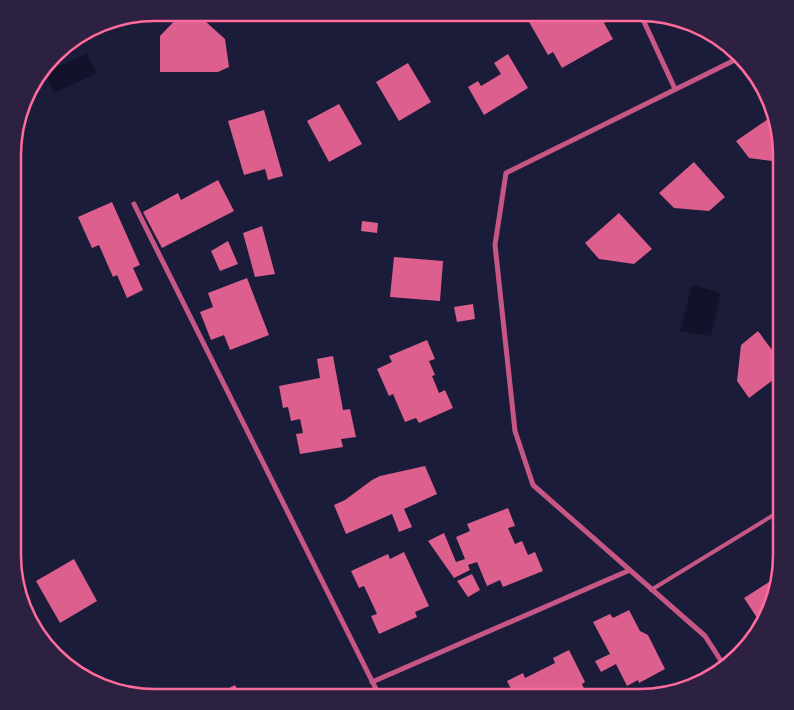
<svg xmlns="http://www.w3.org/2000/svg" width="794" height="710" font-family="'Playfair Display',serif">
  <rect width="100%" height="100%" fill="#1b1b3a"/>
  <path fill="#12122b" d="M 87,54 L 97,73 L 54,93 L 44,72 Z
    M 692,285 L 721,293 L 711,336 L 680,331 Z"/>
  <path fill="#dd5f8e" d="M 182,13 L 196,13 L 225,39 L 229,67 L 218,72 L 160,72 L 160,36 Z
    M 545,13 L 548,18 L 558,13 L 604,13 L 608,20 L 604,23 L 613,39 L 562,68 L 553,52 L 548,55 L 529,22 Z
    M 508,54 L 528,88 L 484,115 L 468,87 L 478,81 L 481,86 L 501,74 L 494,63 Z
    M 408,63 L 431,102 L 399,121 L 376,82 Z
    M 339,104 L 362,144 L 329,162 L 307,121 Z
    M 264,110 L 283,176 L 268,180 L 265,169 L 244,175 L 228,121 Z
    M 774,115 L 781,145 L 781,162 L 749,158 L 736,141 Z
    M 694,162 L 725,197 L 709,211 L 674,208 L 659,193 Z
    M 218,180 L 234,211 L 162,248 L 143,212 L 178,193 L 181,200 Z
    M 112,202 L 140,265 L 133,268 L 143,290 L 127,298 L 117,275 L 113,277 L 99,245 L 92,248 L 78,217 Z
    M 619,213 L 652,249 L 634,264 L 599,259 L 585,243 Z
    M 362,221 L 378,223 L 377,233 L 361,231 Z
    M 262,226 L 275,274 L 255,277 L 243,233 Z
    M 228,241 L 238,264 L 220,271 L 211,251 Z
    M 394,257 L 443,261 L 440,301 L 390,297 Z
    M 247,278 L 269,335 L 230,350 L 224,335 L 211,340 L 200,312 L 213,307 L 208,293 Z
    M 473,304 L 475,319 L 457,322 L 454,307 Z
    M 758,331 L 781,362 L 781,374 L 749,398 L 737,381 L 741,345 Z
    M 427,340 L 435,359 L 429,361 L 435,375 L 432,376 L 439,393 L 445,390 L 453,408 L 419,423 L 416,418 L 405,422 L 393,394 L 389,396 L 377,369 L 392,362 L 389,356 Z
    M 333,356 L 343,410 L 350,409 L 356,437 L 341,439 L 343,447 L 300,454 L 296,434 L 303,433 L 300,419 L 291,421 L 288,407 L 283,408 L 279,386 L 320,378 L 317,359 Z
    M 425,466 L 437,494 L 404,509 L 412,527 L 399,532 L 392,514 L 346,534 L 334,505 L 345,500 L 372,480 L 380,476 Z
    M 508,508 L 515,526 L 508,528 L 515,544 L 522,541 L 528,555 L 535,552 L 543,571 L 503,587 L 500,580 L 487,586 L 477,562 L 468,565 L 470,570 L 454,578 L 428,541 L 444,533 L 456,562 L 465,559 L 456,537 L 470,531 L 467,524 Z
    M 404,552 L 429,606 L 415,612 L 417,617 L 379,634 L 371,616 L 377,614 L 364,586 L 359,588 L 351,571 L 388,554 L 390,559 Z
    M 74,559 L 97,601 L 60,623 L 36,581 Z
    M 472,574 L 480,590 L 468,597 L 457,581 Z
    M 777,577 L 771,610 L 761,624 L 744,598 Z
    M 629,610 L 640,631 L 648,635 L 665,669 L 639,683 L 638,680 L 627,686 L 616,664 L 601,672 L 595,661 L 610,654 L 593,622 L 610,614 L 613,618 Z
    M 569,650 L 585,682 L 582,684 L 588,697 L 515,697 L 507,681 L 523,673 L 525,678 L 555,663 L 553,658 Z
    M 235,685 L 241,697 L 220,697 L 219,693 Z"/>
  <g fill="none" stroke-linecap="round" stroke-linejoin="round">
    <path stroke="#c65784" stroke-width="4" d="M 651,590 L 780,511"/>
    <path stroke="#c65784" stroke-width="5" d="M 291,13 L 295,19 L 400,16 L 412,13
      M 640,13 L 675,89
      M 134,204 L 380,697
      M 725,667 L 705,636 L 533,485 L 515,431 L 495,245 L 506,173 L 741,57
      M 372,682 L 630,570"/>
  </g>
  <path d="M0 0H794V710H0ZM155 21H639A134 134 0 0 1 773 155V555A134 134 0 0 1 639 689H155A134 134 0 0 1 21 555V155A134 134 0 0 1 155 21Z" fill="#2d2142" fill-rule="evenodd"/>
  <path fill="none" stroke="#ff6b9d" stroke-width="2.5" d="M155 21H639A134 134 0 0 1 773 155V555A134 134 0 0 1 639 689H155A134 134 0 0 1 21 555V155A134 134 0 0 1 155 21Z"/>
</svg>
